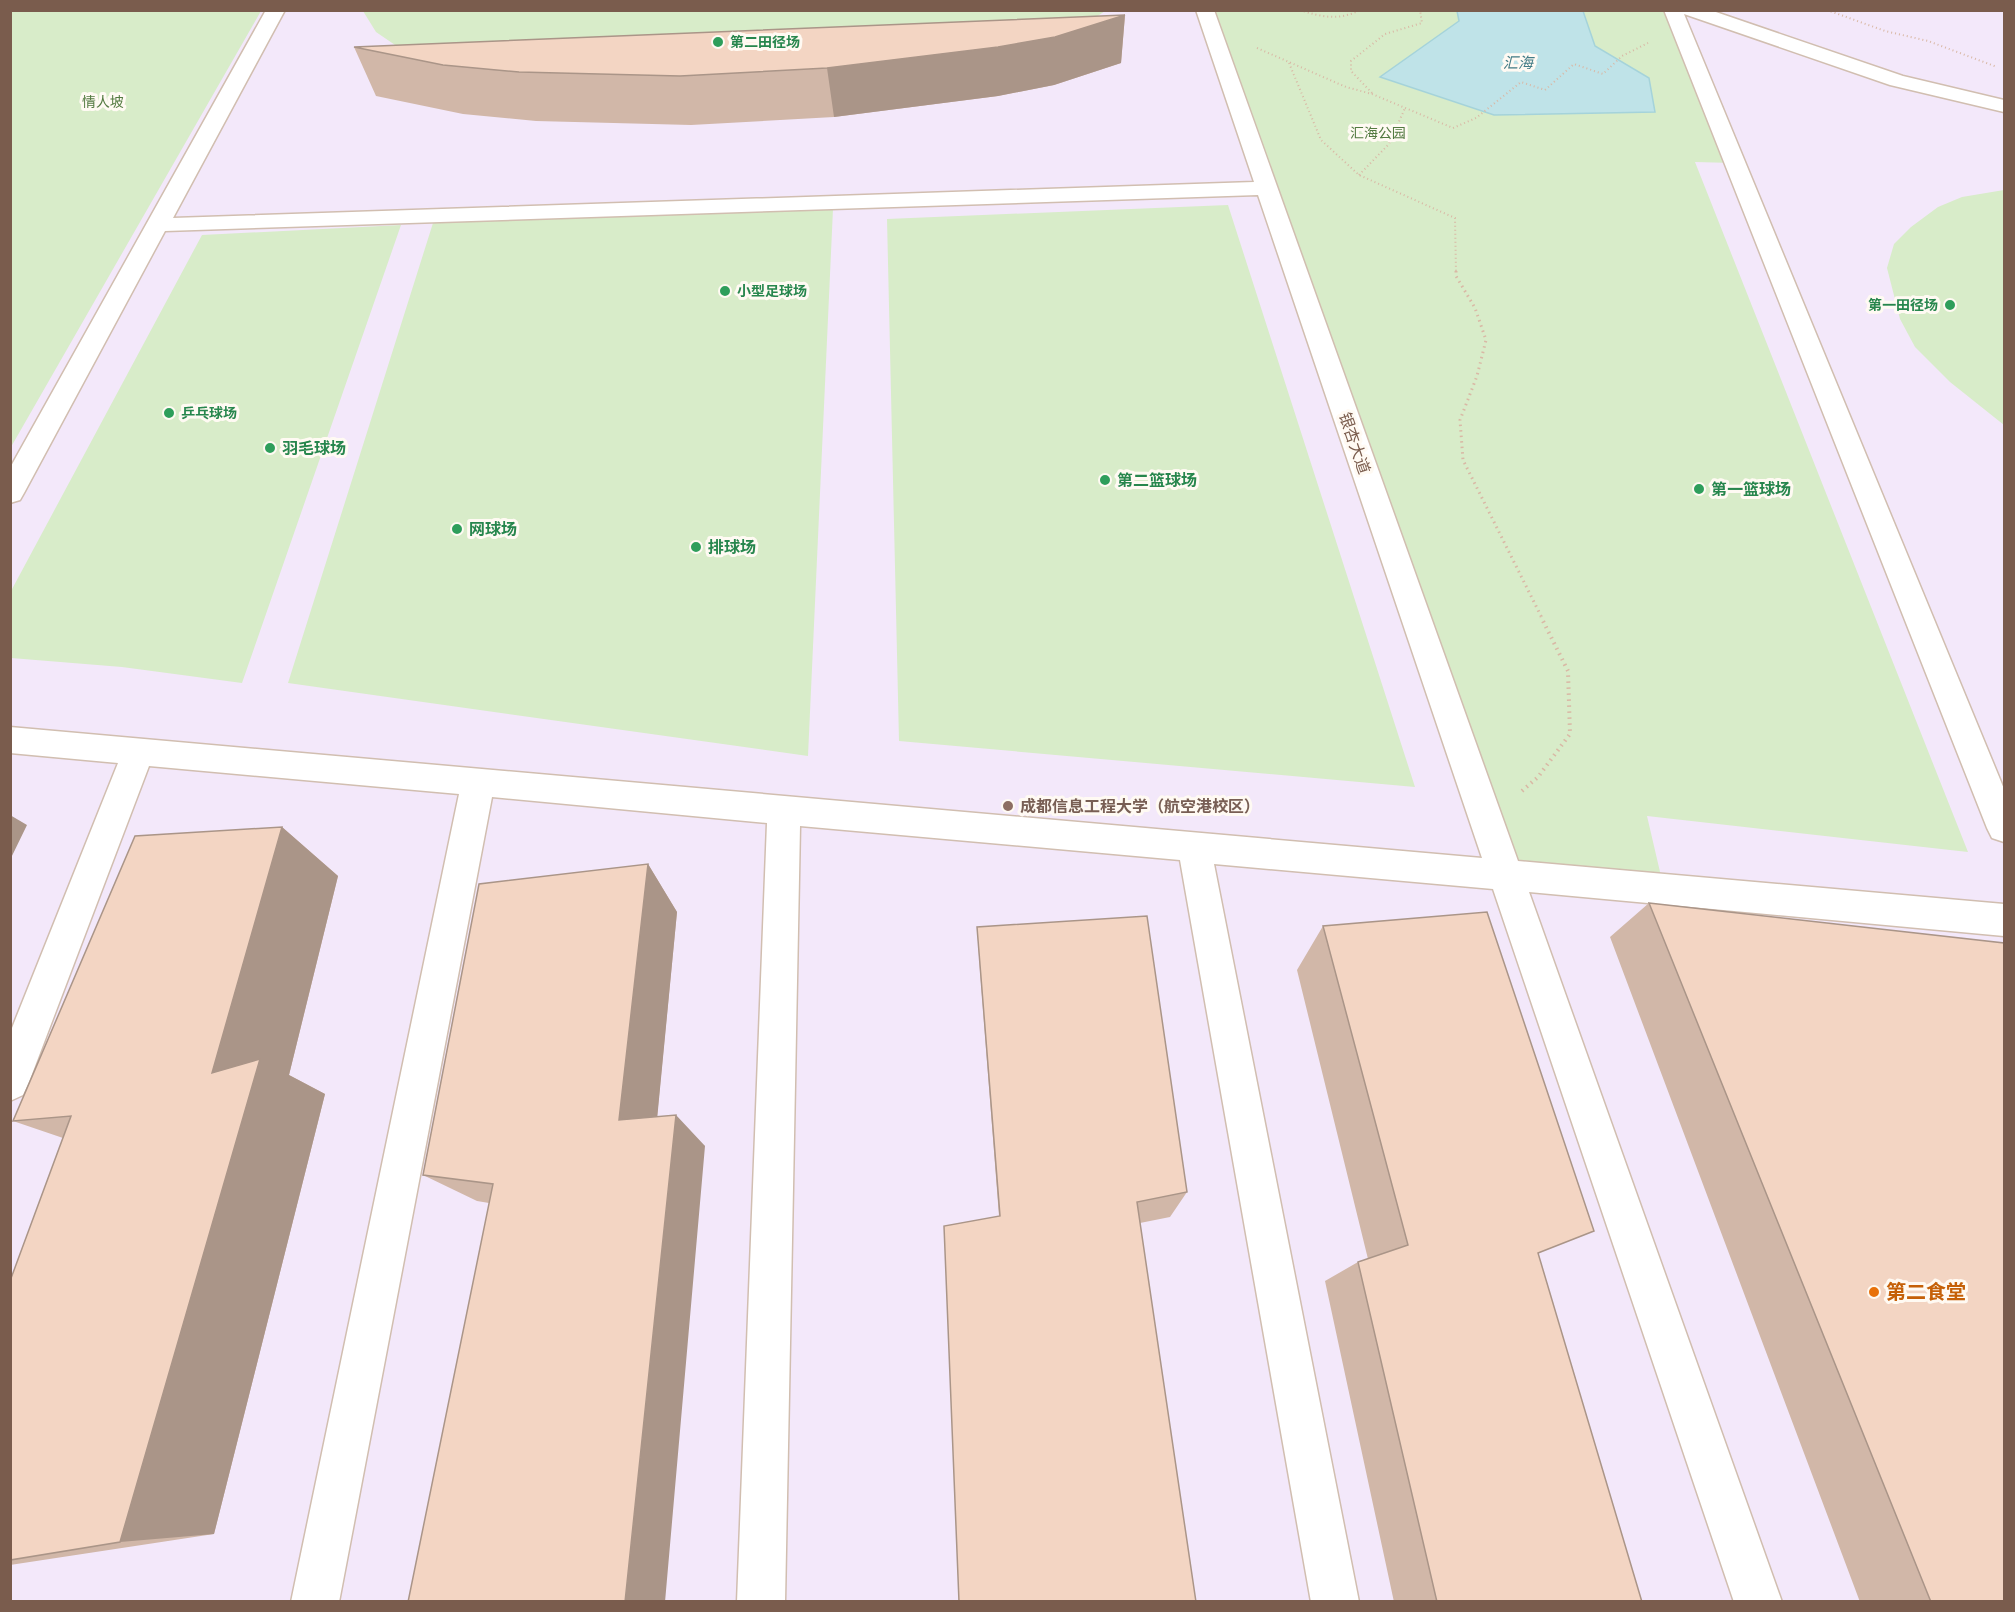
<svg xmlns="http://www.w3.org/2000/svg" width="2015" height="1612" font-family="'Work Sans','Noto Sans SC',sans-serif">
  <rect width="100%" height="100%" fill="#fdf6ec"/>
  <path fill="#f3e8fa" d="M 11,11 L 2004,11 L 2004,1601 L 11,1601 Z"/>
  <path fill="#d8ecc9" d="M 11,10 L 261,11 L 11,447 L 10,11 Z
    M 363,11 L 1105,11 L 1086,24 L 398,47 L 376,32 Z
    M 1205,11 L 1673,11 L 1734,163 L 1695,162 L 1968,852 L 1647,816 L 1664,889 L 1506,875 Z
    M 2004,190 L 2004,425 L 1950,382 L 1915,347 L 1900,319 L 1887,268 L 1894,244 L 1911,227 L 1938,207 L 1962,197 Z
    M 1228,205 L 1415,787 L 899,741 L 887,219 Z
    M 833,209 L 808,756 L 288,683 L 433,223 Z
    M 401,225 L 242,683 L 122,667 L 11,658 L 11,591 L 202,235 Z"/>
  <path fill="#bfe3e8" stroke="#a5d3da" stroke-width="1.5" d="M 1457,11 L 1583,11 L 1595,46 L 1649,78 L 1655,112 L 1494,115 L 1380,77 L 1459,21 Z"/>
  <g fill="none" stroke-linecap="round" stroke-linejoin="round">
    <defs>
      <path id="minor" d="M 266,10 L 285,10 L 173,218 L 1254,182 L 1196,10 L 1214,10 L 1518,861 L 2004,904 L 2004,936 L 1529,892 L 1782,1602 L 1734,1602 L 1493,889 L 1214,864 L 1359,1602 L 1311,1602 L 1180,860 L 800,826 L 785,1602 L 737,1602 L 767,823 L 492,797 L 339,1602 L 291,1602 L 459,794 L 149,766 L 29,1082 L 23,1095 L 10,1101 L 10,1033 L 118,763 L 10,753 L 10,727 L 1482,858 L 1258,195 L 165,231 L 24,493 L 20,500 L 10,503 L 10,468 Z
        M 1664,10 L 1710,10 L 1903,76 L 2004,100 L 2004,112 L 1890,85 L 1684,14 L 2004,789 L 2004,842 L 1992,838 L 1987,828 Z"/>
    </defs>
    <use href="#minor" stroke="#d1beb0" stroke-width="3"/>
    <path stroke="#d9b8a5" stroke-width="2" stroke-dasharray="1 3" stroke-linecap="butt" d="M 1300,10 C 1321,17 1339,21 1360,10
      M 1827,10 L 1885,31 L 1928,41 L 1997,67
      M 1257,48 L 1346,87 L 1372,94 L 1453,128 L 1476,118 L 1521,82 L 1545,90 L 1574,64 L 1603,74 L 1622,56 L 1648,43
      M 1289,63 L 1321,140 L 1359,175 L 1455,218 L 1456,273
      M 1372,93 L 1351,71 L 1351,61 L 1385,34 L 1422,23 L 1420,10
      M 1359,175 L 1389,144 L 1405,108"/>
    <path stroke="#d9b8a5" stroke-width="3" stroke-dasharray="1.5 4" stroke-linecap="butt" d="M 1456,271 L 1456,276 L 1475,308 L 1486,340 L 1477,376 L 1460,420 L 1463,460 L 1542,618"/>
    <path stroke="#d9b8a5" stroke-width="4" stroke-dasharray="1.5 4.5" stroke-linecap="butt" d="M 1522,791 L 1538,777 L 1570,734 L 1568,671 L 1541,617"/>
    <use href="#minor" fill="#fff" fill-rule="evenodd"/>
  </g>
  <path fill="#d1b7a8" d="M 1125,15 L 1121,63 L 1054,85 L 998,96 L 834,117 L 691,125 L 536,121 L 463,114 L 376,96 L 354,47 Z
    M 282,827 L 338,876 L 289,1075 L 325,1094 L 214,1534 L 10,1565 L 10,1281 L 63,1138 L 13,1121 Z
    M 648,864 L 677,912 L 657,1117 L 705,1146 L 489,1203 L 477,1201 L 423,1175 Z
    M 1649,903 L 2004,1602 L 1860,1602 L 1610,937 Z
    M 1323,926 L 1538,1253 L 1642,1602 L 1394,1602 L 1325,1281 L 1358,1262 L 1368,1259 L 1297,970 Z
    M 977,927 L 1187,1192 L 1170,1217 L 1140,1223 L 999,1216 L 980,971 Z"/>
  <path fill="#aa9588" d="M 1125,15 L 1121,63 L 1054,85 L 998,96 L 834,117 L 827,68 Z
    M 10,815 L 27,825 L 10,860 Z
    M 282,827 L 338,876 L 289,1075 L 325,1094 L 214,1534 L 120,1542 L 212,1073 Z
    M 648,864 L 677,912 L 654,1151 L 619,1120 Z
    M 676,1115 L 705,1146 L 665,1602 L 625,1602 Z"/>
  <path fill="#f3d5c3" stroke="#aa9588" stroke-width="1.5" d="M 1125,15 L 1055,37 L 998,47 L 827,68 L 680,76 L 519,72 L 443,65 L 354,47 Z
    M 282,827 L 212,1073 L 260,1059 L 120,1542 L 10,1560 L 10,1281 L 71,1116 L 13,1121 L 135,836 Z
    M 648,864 L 619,1120 L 676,1115 L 625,1602 L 408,1602 L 493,1184 L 423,1175 L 479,884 Z
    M 1649,903 L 2004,943 L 2004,1602 L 1931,1602 Z
    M 1487,912 L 1594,1231 L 1538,1253 L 1642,1602 L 1437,1602 L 1358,1262 L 1408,1245 L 1323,926 Z
    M 1147,916 L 1187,1192 L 1137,1202 L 1196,1602 L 959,1602 L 944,1226 L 1000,1216 L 977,927 Z"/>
  <g fill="#2e9e5b" stroke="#fffaf3" stroke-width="2">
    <circle cx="718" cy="42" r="6"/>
    <circle cx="725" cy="291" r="6"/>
    <circle cx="1950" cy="305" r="6"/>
    <circle cx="169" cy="413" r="6"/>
    <circle cx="270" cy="448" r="6"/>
    <circle cx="1105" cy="480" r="6"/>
    <circle cx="1699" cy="489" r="6"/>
    <circle cx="457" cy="529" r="6"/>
    <circle cx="696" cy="547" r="6"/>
  </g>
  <circle fill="#8d6e63" stroke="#fffaf3" stroke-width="2" cx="1008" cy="806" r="6"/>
  <circle fill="#e8710a" stroke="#fffaf3" stroke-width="2" cx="1874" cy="1292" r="6"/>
  <g text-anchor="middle" stroke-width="6" stroke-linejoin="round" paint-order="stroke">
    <g font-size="14" font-weight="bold" fill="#27864d" stroke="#fffaf3" text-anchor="start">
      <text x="730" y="47">第二田径场</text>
      <text x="737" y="296">小型足球场</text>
      <text x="1938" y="310" text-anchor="end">第一田径场</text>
      <text x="181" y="418">乒乓球场</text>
    </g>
    <g font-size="14" fill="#537a41" stroke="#fffaf3">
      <text x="103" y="107">情人坡</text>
      <text x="1378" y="138">汇海公园</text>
    </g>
    <g font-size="15" font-style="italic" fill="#437c86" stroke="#fffaf3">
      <text x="1518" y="68">汇海</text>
    </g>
    <g font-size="16" fill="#7a5c4d" stroke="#fffaf3">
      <text transform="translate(1355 443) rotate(71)" y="6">银杏大道</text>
    </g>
    <g font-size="16" font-weight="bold" fill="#27864d" stroke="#fffaf3" text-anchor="start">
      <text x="282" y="454">羽毛球场</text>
      <text x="1117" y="486">第二篮球场</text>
      <text x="1711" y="495">第一篮球场</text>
      <text x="469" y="535">网球场</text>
      <text x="708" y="553">排球场</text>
    </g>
    <g font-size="16" font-weight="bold" fill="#785e54" stroke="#fffaf3" text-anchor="start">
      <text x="1020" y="812">成都信息工程大学（航空港校区）</text>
    </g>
    <g font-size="20" font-weight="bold" fill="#c56008" stroke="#fffaf3" text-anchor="start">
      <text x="1886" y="1299">第二食堂</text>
    </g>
  </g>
  <rect width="2015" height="1612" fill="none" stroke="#7a5c4d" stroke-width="24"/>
</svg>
